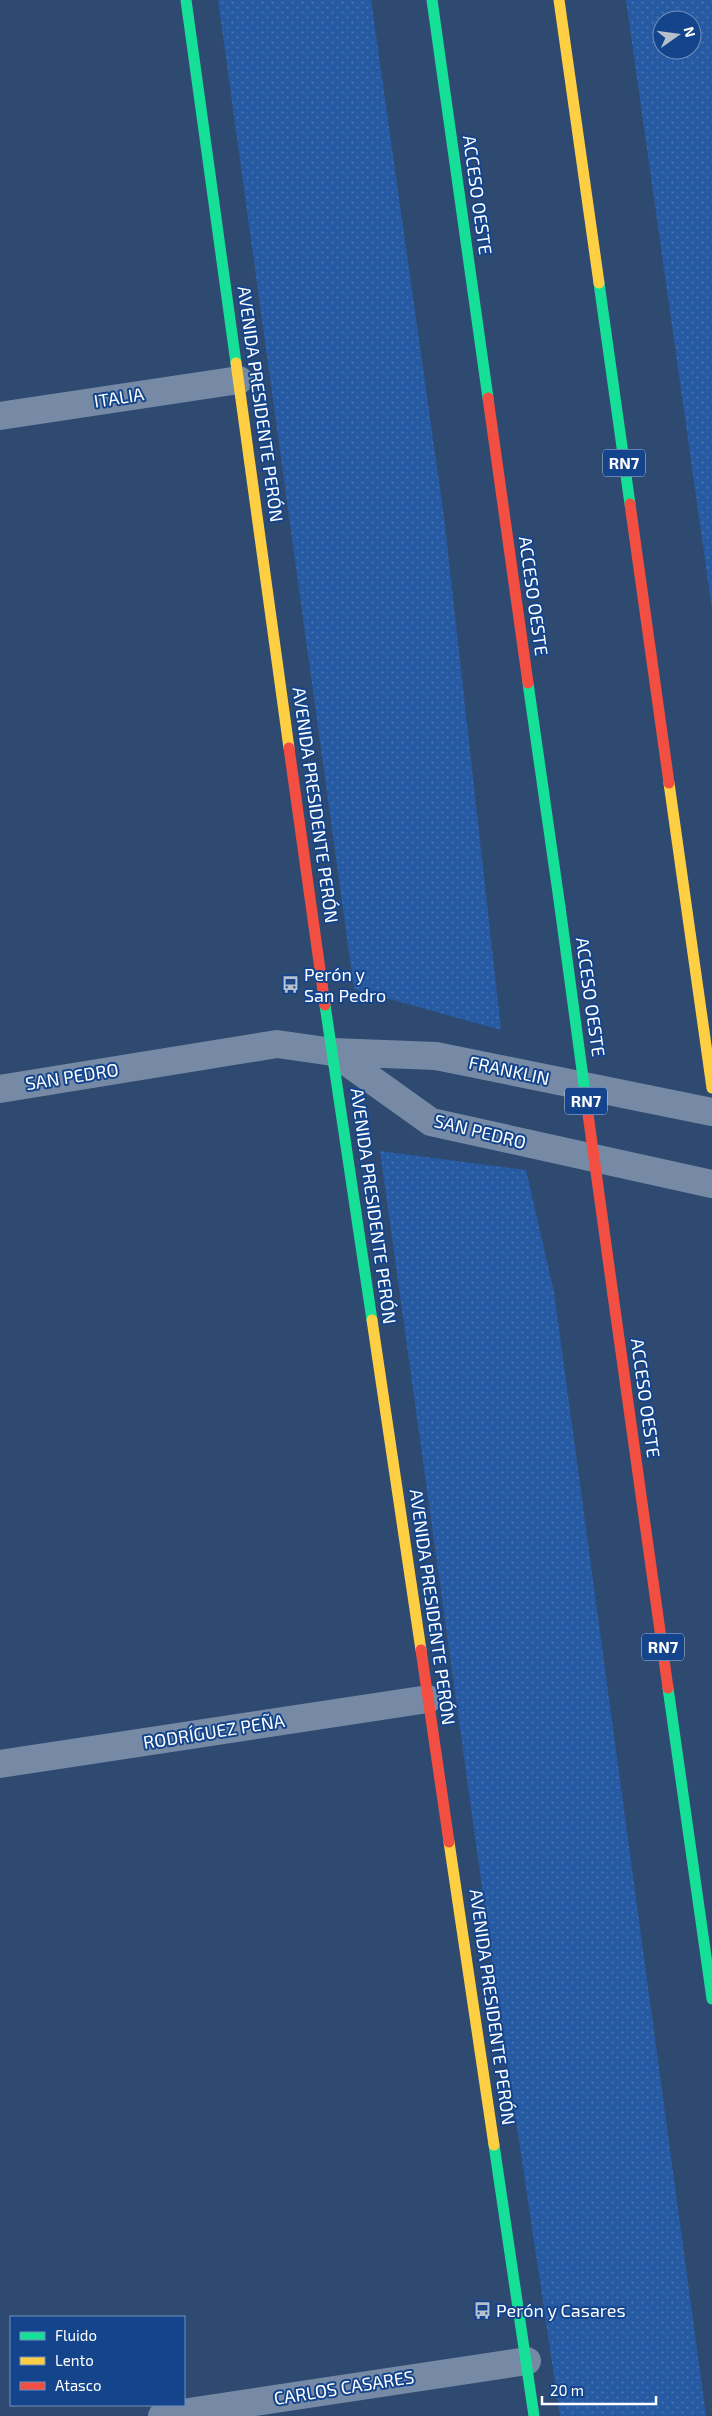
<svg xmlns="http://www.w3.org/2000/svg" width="712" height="2416" font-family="'Exo 2',sans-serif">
  <defs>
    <pattern id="grass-dots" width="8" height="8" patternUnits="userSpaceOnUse" patternTransform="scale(1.25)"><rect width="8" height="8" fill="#265ba3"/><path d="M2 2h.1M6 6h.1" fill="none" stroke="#4774b1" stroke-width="1.8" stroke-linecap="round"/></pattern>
  </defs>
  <rect width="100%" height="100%" fill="#2f4a71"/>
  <path fill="url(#grass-dots)" fill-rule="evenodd" d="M 218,0 L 371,0 L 444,517 L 501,1030 L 354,989 Z
    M 626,0 L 712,0 L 712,609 ZM 662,20 L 692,20 L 692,50 L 662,50 Z
    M 380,1151 L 526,1170 L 554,1292 L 706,2416 L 560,2416 L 492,1959 Z"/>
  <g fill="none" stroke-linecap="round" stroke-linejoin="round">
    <path stroke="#768aa5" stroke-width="28" d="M 0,416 L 239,380
      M 333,1052 L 431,1122 L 712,1184
      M 0,1089 L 277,1044 L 333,1052 L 436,1056 L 712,1112
      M 0,1764 L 428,1699
      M 162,2416 L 527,2361"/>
    <path stroke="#16e098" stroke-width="11" d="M 186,0 L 236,363
      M 432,0 L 488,398
      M 599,283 L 630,504
      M 528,683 L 560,907
      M 325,1005 L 372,1320
      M 668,1688 L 712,1999
      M 494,2145 L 534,2416"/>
    <path stroke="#ffcf43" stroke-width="11" d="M 559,0 L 599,283
      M 236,363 L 289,748
      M 669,783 L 712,1088
      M 372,1320 L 421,1650
      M 449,1842 L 494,2145"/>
    <path stroke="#f24e42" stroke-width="11" d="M 488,398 L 528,683
      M 630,504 L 669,783
      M 289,748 L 325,1005
      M 613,1295 L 668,1688
      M 421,1650 L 449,1842"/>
    <path stroke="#16e098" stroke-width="11" d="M 560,907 L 587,1107"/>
    <path stroke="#f24e42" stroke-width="11" d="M 587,1107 L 613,1295"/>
  </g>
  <defs>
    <symbol id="bus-bare" viewBox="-9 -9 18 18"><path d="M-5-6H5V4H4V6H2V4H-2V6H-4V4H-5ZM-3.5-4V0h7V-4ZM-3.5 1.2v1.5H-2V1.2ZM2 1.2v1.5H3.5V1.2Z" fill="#b6c0cd" stroke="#14458c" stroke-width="2.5" paint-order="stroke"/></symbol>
  </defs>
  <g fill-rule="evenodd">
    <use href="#bus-bare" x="278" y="972" width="25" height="25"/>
    <use href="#bus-bare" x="470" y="2298" width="25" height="25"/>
  </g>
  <g text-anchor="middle" stroke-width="4" stroke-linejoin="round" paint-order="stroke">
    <g fill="#14458c" stroke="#b8c7dc" stroke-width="1">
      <rect x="603" y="449.5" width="42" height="27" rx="4"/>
      <rect x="565" y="1087.5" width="42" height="27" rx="4"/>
      <rect x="642" y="1633.5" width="42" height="27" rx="4"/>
    </g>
    <g font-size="16" font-weight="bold" fill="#fff">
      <text x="624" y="469">RN7</text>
      <text x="586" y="1107">RN7</text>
      <text x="663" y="1653">RN7</text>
    </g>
    <g font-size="18" fill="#fff" stroke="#14458c">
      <text transform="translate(477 195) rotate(82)" y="6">ACCESO OESTE</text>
      <text transform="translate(119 398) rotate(-9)" y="6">ITALIA</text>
      <text transform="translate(260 404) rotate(82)" y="6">AVENIDA PRESIDENTE PERÓN</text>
      <text transform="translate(533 596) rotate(82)" y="6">ACCESO OESTE</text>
      <text transform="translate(315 805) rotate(82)" y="6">AVENIDA PRESIDENTE PERÓN</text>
      <text transform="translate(590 997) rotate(82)" y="6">ACCESO OESTE</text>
      <text transform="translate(509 1071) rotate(12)" y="6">FRANKLIN</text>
      <text transform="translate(72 1077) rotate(-9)" y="6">SAN PEDRO</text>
      <text transform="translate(480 1132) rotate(14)" y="6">SAN PEDRO</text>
      <text transform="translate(373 1206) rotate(82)" y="6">AVENIDA PRESIDENTE PERÓN</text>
      <text transform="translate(645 1398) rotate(82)" y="6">ACCESO OESTE</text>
      <text transform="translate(432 1607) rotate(82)" y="6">AVENIDA PRESIDENTE PERÓN</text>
      <text transform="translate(214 1732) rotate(-9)" y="6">RODRÍGUEZ PEÑA</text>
      <text transform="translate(492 2007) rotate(82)" y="6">AVENIDA PRESIDENTE PERÓN</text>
      <text transform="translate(344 2388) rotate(-9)" y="6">CARLOS CASARES</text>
    </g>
    <g font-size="18" fill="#fff" stroke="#14458c" text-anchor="start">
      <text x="304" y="981">Perón y<tspan x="304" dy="21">San Pedro</tspan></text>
      <text x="496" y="2317">Perón y Casares</text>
    </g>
  </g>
  <rect x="10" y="2316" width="175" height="90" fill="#14458c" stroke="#728fba"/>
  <rect x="20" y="2332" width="25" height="8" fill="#16e098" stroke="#728fba"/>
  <text x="55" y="2341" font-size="15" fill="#ffffff">Fluido</text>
  <rect x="20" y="2357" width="25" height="8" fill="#ffcf43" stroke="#728fba"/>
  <text x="55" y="2366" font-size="15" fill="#ffffff">Lento</text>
  <rect x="20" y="2382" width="25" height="8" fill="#f24e42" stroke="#728fba"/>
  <text x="55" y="2391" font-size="15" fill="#ffffff">Atasco</text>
  <g transform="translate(677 35) rotate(76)"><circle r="24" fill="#14458c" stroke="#728fba"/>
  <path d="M0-4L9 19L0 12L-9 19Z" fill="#b6c0cd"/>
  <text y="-8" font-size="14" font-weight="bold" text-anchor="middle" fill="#ffffff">N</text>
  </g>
  <path d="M542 2396v8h114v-8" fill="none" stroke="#ffffff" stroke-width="2.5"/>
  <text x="550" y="2396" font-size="15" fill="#ffffff" stroke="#14458c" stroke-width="4" paint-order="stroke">20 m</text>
</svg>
